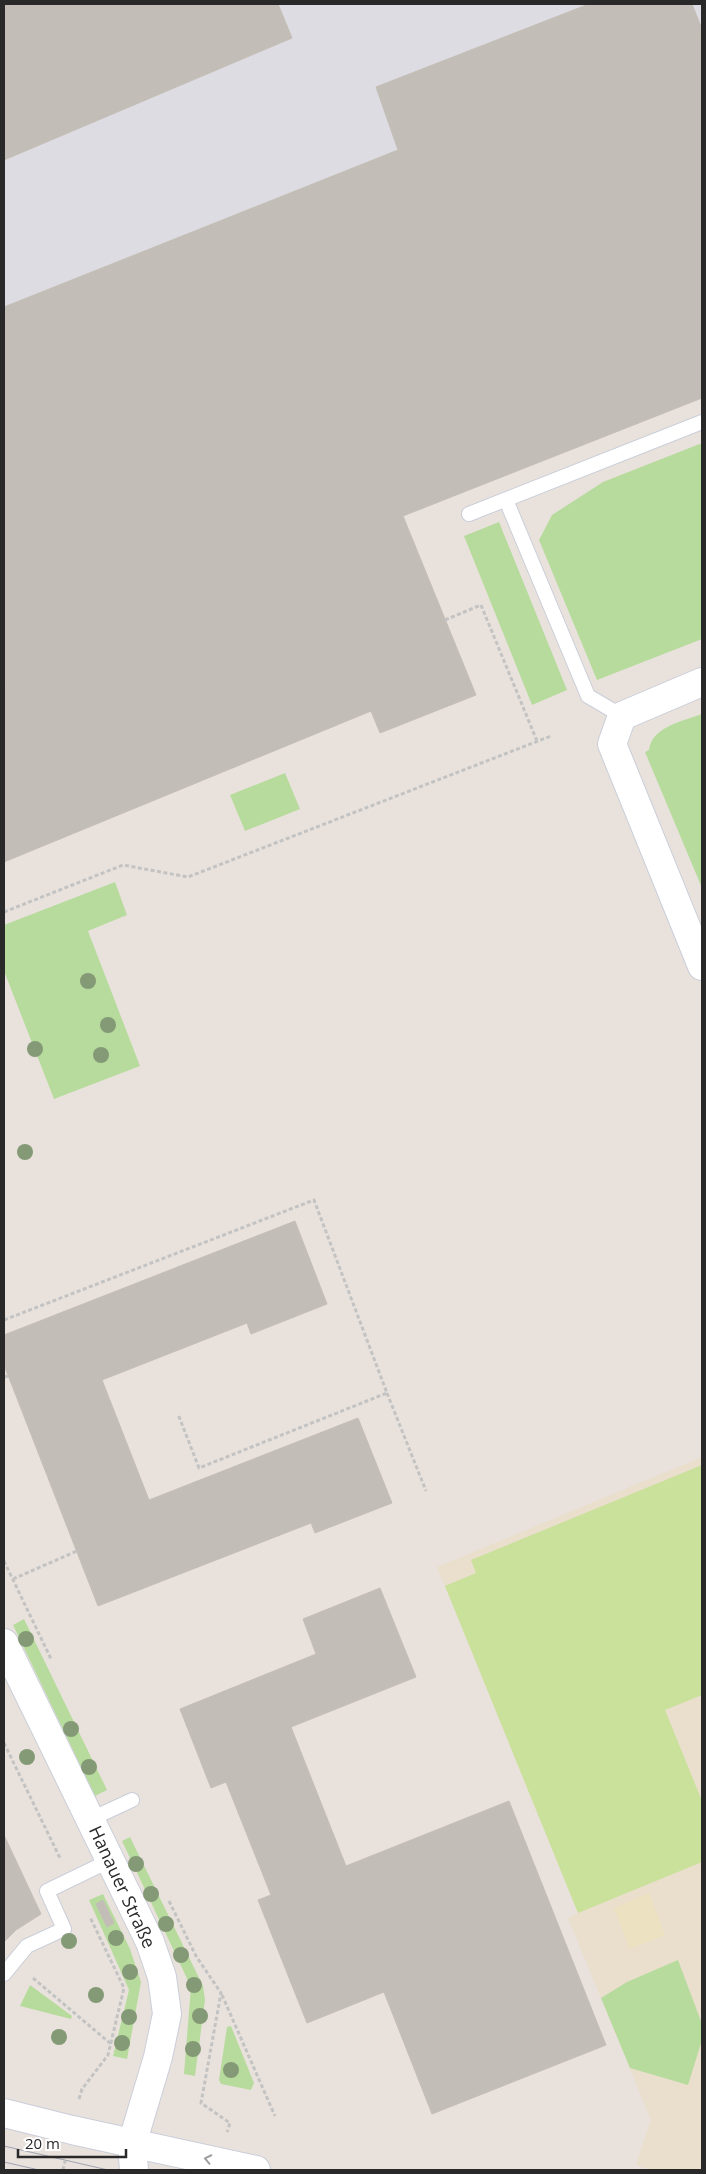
<svg xmlns="http://www.w3.org/2000/svg" width="706" height="2174" font-family="'Open Sans',sans-serif">
  <rect width="100%" height="100%" fill="#e9e2dc"/>
  <path fill="#dddce2" d="M 4,4 L 702,4 L 702,398 L 403,516 L 4,683 Z"/>
  <path fill="#eadecd" d="M 702,1457 L 702,2170 L 651,2170 L 636,2165 L 651,2120 L 568,1918 L 578,1913 L 437,1567 Z"/>
  <path fill="#b7db9d" d="M 702,443 L 702,639 L 597,680 L 539,540 L 552,515 L 603,482 Z
    M 499,522 L 567,690 L 532,705 L 464,536 Z
    M 702,714 L 702,888 L 645,752 L 649,750 C 652,726 684,721 702,714 Z
    M 285,773 L 300,809 L 245,831 L 230,795 Z
    M 115,882 L 127,915 L 88,931 L 140,1066 L 54,1099 L 4,971 L 4,925 Z
    M 24,1619 L 107,1790 L 95,1796 L 13,1625 Z
    M 130,1837 L 203,1986 L 205,2000 L 195,2076 L 184,2074 L 191,1987 L 122,1841 Z
    M 103,1894 L 130,1949 L 141,1982 L 127,2059 L 113,2056 L 129,1990 L 89,1900 Z
    M 678,1960 L 702,2024 L 702,2040 L 688,2085 L 630,2068 L 601,1998 L 627,1982 Z
    M 30,1985 L 72,2016 L 71,2019 L 20,2006 Z
    M 231,2026 L 254,2083 L 251,2090 L 221,2084 L 219,2080 L 227,2027 Z"/>
  <path fill="#ece2c1" d="M 649,1893 L 665,1935 L 630,1949 L 614,1908 Z"/>
  <path fill="#c9e19a" d="M 702,1465 L 702,1695 L 665,1710 L 702,1801 L 702,1862 L 578,1913 L 445,1586 L 476,1573 L 471,1560 Z"/>
  <path fill="#c2bdb7" stroke="#c4beb6" d="M 4,4 L 278,4 L 292,38 L 4,160 Z
    M 589,4 L 692,4 L 702,29 L 702,35 L 398,150 L 376,87 Z
    M 702,35 L 702,398 L 403,516 L 4,683 L 4,307 L 398,150 Z
    M 403,516 L 476,695 L 380,733 L 371,711 L 4,862 L 4,683 Z
    M 295,1221 L 327,1304 L 251,1334 L 247,1323 L 102,1380 L 149,1500 L 358,1418 L 392,1503 L 315,1533 L 311,1523 L 98,1606 L 4,1365 L 4,1335 Z
    M 380,1588 L 416,1677 L 291,1727 L 346,1866 L 509,1801 L 606,2045 L 432,2114 L 384,1992 L 307,2023 L 258,1900 L 271,1895 L 226,1782 L 211,1788 L 180,1709 L 316,1654 L 303,1619 Z
    M 4,1835 L 41,1914 L 16,1930 L 4,1942 Z
    M 103,1900 L 114,1923 L 107,1927 L 96,1904 Z"/>
  <g fill="none" stroke-linecap="round" stroke-linejoin="round">
    <defs>
      <path id="service" d="M 506,500 L 588,696 L 622,716
        M 469,514 L 702,422
        M 91,1819 L 132,1800
        M 4,1974 L 27,1946 L 64,1929 L 47,1891 L 111,1860"/>
      <path id="minor" d="M 702,682 L 622,716 L 612,744 L 702,966"/>
      <path id="tertiary" d="M 4,1643 L 150,1942 L 162,1977 L 167,2014 L 158,2057 L 132,2144"/>
      <path id="secondary" d="M 4,2113 L 72,2130 L 256,2170
        M 132,2144 L 134,2170"/>
    </defs>
    <use href="#service" stroke="#caced9" stroke-width="16"/>
    <use href="#minor" stroke="#caced9" stroke-width="30"/>
    <use href="#tertiary" stroke="#caced9" stroke-width="30"/>
    <use href="#secondary" stroke="#caced9" stroke-width="30"/>
    <path stroke="#c3c3c3" stroke-width="3" stroke-dasharray="4 2.5" stroke-linecap="butt" d="M 445,620 L 481,605 L 537,741
      M 4,912 L 123,865 L 188,877 L 551,736
      M 4,1320 L 314,1200 L 387,1393 L 199,1468 L 178,1414
      M 4,1377 L 8,1376
      M 387,1393 L 426,1491
      M 4,1561 L 51,1659
      M 13,1579 L 77,1551
      M 4,1743 L 60,1858
      M 169,1901 L 196,1956 L 221,1993 L 201,2103 L 230,2123 L 227,2132
      M 33,1978 L 111,2044
      M 222,1995 L 275,2116
      M 79,2099 L 82,2089 L 108,2055 L 124,1988 L 90,1917
      M 63,2170 L 65,2161"/>
    <use href="#service" stroke="#fff" stroke-width="14"/>
    <use href="#minor" stroke="#fff" stroke-width="28"/>
    <use href="#tertiary" stroke="#fff" stroke-width="28"/>
    <use href="#secondary" stroke="#fff" stroke-width="28"/>
    <path stroke="#9fa3b1" stroke-width="1" d="M 4,2146 L 108,2170
      M 4,2162 L 39,2170"/>
  </g>
  <g fill="#849975">
    <circle cx="88" cy="981" r="8"/>
    <circle cx="108" cy="1025" r="8"/>
    <circle cx="35" cy="1049" r="8"/>
    <circle cx="101" cy="1055" r="8"/>
    <circle cx="25" cy="1152" r="8"/>
    <circle cx="26" cy="1639" r="8"/>
    <circle cx="71" cy="1729" r="8"/>
    <circle cx="27" cy="1757" r="8"/>
    <circle cx="89" cy="1767" r="8"/>
    <circle cx="136" cy="1864" r="8"/>
    <circle cx="151" cy="1894" r="8"/>
    <circle cx="166" cy="1924" r="8"/>
    <circle cx="116" cy="1938" r="8"/>
    <circle cx="69" cy="1941" r="8"/>
    <circle cx="181" cy="1955" r="8"/>
    <circle cx="130" cy="1972" r="8"/>
    <circle cx="194" cy="1985" r="8"/>
    <circle cx="96" cy="1995" r="8"/>
    <circle cx="200" cy="2016" r="8"/>
    <circle cx="129" cy="2017" r="8"/>
    <circle cx="59" cy="2037" r="8"/>
    <circle cx="122" cy="2043" r="8"/>
    <circle cx="193" cy="2049" r="8"/>
    <circle cx="231" cy="2070" r="8"/>
  </g>
  <defs><path id="oneway-chevron" d="M-2-3.5L2.5 0L-2 3.5" fill="none" stroke-width="1.6" stroke-linecap="round" stroke-linejoin="round" transform="scale(1.25)"/></defs>
  <use stroke="#9f9f9f" href="#oneway-chevron" transform="translate(208 2159) rotate(-168)"/>
  <g text-anchor="middle" stroke-width="4.5" stroke-linejoin="round" paint-order="stroke">
    <g font-size="18" fill="#292929" stroke="#fff">
      <text transform="translate(122 1887) rotate(65)" y="6">Hanauer Straße</text>
    </g>
  </g>
  <rect width="706" height="2174" fill="none" stroke="#292929" stroke-width="10"/>
  <path d="M18 2149v8h108v-8" fill="none" stroke="#292929" stroke-width="2.5"/>
  <text x="25" y="2149" font-size="15" fill="#292929" stroke="#ffffff" stroke-width="4" paint-order="stroke">20 m</text>
</svg>
